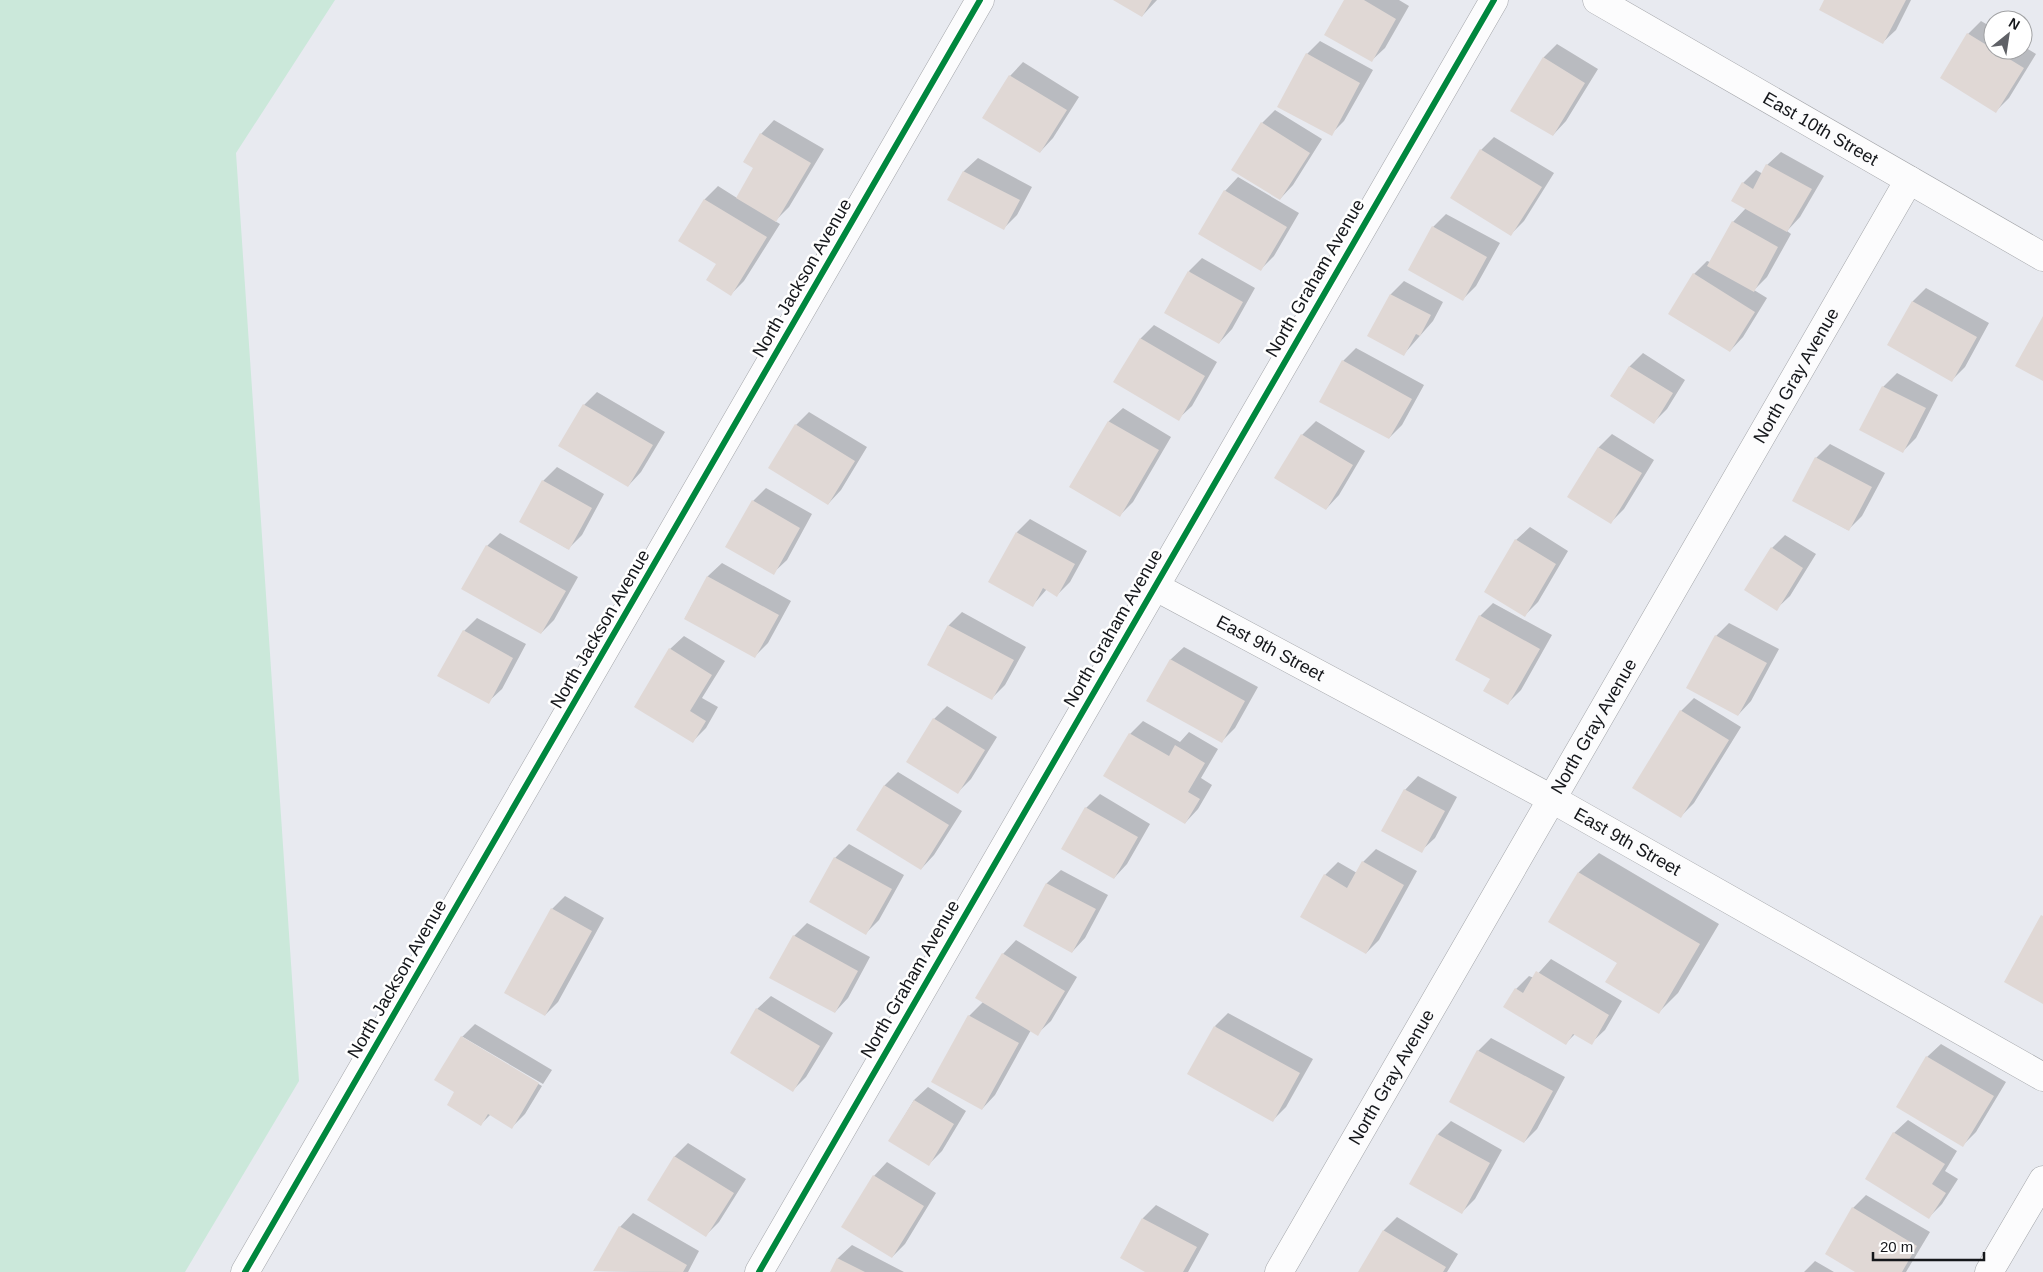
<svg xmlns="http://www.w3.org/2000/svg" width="2043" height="1272" font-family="Arial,sans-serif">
  <rect width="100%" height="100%" fill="#e8eaf0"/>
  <path fill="#cbe8da" d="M 0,0 L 335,0 L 236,153 L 299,1081 L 185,1272 L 0,1272 Z"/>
  <path fill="#0003" d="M 1115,0 L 1157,0 L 1142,16 Z
    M 1345,0 L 1399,0 L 1409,6 L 1385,48 L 1371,61 Z
    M 1825,0 L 1911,0 L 1896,30 L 1882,43 Z
    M 1981,21 L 1993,28 L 1993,50 L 2023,50 L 2023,46 L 2036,54 L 2009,98 L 1996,111 L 1968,34 Z
    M 1320,41 L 1373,70 L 1344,121 L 1331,134 L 1307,54 Z
    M 1557,44 L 1598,69 L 1566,121 L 1553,135 L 1512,110 L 1544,57 Z
    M 1023,62 L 1079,97 L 1053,138 L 1040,152 L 1010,76 Z
    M 1275,110 L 1322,139 L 1293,185 L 1280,199 L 1262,123 Z
    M 774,120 L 824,149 L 789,207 L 775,221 L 780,224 L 744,281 L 731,294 L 718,264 L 680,241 L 705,199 L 718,186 L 737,198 L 755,168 L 744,162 L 761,134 Z
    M 1494,137 L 1554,173 L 1524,221 L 1511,234 L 1481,150 Z
    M 1781,152 L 1824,176 L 1800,217 L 1787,231 L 1791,234 L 1767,277 L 1754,290 L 1767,298 L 1743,337 L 1730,351 L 1694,274 L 1707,261 L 1710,262 L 1733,222 L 1746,208 L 1743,183 L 1756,170 L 1763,174 L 1767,165 Z
    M 978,158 L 1032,187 L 1017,215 L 1004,228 L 949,200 L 964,171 Z
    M 1238,177 L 1299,213 L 1274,256 L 1261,269 L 1225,191 Z
    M 1446,214 L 1500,243 L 1476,286 L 1463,299 L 1433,227 Z
    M 1202,258 L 1255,288 L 1232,329 L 1219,343 L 1189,271 Z
    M 1404,281 L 1443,302 L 1433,321 L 1404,354 L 1369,336 L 1391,294 Z
    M 1926,288 L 1989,323 L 1965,367 L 1952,380 L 1889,344 L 1913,301 Z
    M 1154,325 L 1217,362 L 1192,406 L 1178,419 L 1115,382 L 1141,338 Z
    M 1356,348 L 1424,385 L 1402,425 L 1389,438 L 1343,361 Z
    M 1643,353 L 1685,380 L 1667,409 L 1654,422 L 1611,396 L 1630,366 Z
    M 1897,373 L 1938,395 L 1916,438 L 1903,451 L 1861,429 L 1883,387 Z
    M 597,392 L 665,432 L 641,472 L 628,486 L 584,405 Z
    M 1123,408 L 1171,437 L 1133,502 L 1120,515 L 1071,486 L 1109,421 Z
    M 809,412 L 867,447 L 841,490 L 828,504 L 796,425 Z
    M 1316,421 L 1365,451 L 1339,495 L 1326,509 L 1276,478 L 1302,435 Z
    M 1612,434 L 1654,460 L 1624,509 L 1611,522 L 1569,497 L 1599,447 Z
    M 1830,444 L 1885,473 L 1862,516 L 1848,530 L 1794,501 L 1816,458 Z
    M 557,467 L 604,494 L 582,535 L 568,549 L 521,522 L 543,481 Z
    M 766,488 L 812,514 L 787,560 L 773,573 L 753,501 Z
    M 1030,519 L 1087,551 L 1070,582 L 1057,595 L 1047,589 L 1032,606 L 1017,532 Z
    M 1530,527 L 1568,551 L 1538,602 L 1525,615 L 1516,540 Z
    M 500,533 L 578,577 L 554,620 L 541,633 L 487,546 Z
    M 1785,535 L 1816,554 L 1790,596 L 1776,609 L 1772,548 Z
    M 722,563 L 791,601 L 768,643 L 755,656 L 685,618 L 708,576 Z
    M 1493,603 L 1552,635 L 1521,690 L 1508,703 L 1491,679 L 1480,616 Z
    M 962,612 L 1026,647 L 1005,685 L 992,698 L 929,664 L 949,625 Z
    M 477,618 L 526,644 L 502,689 L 488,702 L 464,631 Z
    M 1729,623 L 1779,649 L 1751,701 L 1738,715 L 1716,636 Z
    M 684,636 L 725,661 L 702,698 L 718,707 L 706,728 L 693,741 L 670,649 Z
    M 1184,647 L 1258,687 L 1235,728 L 1222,741 L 1170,660 Z
    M 1694,698 L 1741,727 L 1694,803 L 1680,817 L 1681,711 Z
    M 947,706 L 997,737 L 971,779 L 958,792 L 934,719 Z
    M 1143,721 L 1180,742 L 1189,732 L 1218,749 L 1201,778 L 1212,785 L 1198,809 L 1185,823 L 1130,734 Z
    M 898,772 L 962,811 L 934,855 L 921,869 L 858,830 L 885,785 Z
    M 1418,776 L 1457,797 L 1435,838 L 1421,851 L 1405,790 Z
    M 1100,794 L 1150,824 L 1127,864 L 1114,878 L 1063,848 L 1086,808 Z
    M 849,844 L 904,875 L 879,920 L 866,933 L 811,902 L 835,858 Z
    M 1376,849 L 1417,871 L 1379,940 L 1366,953 L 1325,875 L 1338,862 L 1357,873 L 1363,862 Z
    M 1599,853 L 1719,924 L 1678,993 L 1659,1012 L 1618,963 L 1550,922 L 1579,872 Z
    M 1061,870 L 1108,895 L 1085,938 L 1072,952 L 1025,926 L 1047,883 Z
    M 565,896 L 604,918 L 558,1002 L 545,1015 L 552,909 Z
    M 807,923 L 870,957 L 848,998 L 835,1012 L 794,936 Z
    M 1016,940 L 1077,977 L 1051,1021 L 1037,1034 L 1031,1030 L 995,1095 L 982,1109 L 969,1016 L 983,1002 L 1003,954 Z
    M 1551,959 L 1622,1001 L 1605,1030 L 1591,1043 L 1575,1034 L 1565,1044 L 1516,989 L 1529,976 L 1534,978 Z
    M 771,996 L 833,1033 L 806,1077 L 793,1090 L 757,1009 Z
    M 1228,1013 L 1313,1059 L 1286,1107 L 1273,1120 L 1215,1026 Z
    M 475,1024 L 552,1070 L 543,1084 L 463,1037 L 463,1040 L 542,1086 L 525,1114 L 512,1127 L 491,1114 L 481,1124 L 456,1092 L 462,1037 Z
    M 1491,1038 L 1565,1077 L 1537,1129 L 1524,1142 L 1478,1051 Z
    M 1941,1044 L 2006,1082 L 1976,1132 L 1963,1145 L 1927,1057 Z
    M 928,1087 L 966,1111 L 942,1151 L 929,1164 L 890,1140 L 914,1100 Z
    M 1908,1120 L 1957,1151 L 1945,1171 L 1958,1179 L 1942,1204 L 1929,1217 L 1894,1133 Z
    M 1451,1121 L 1502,1150 L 1475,1199 L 1462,1212 L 1438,1134 Z
    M 688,1143 L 746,1179 L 719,1222 L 706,1235 L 674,1157 Z
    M 887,1162 L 936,1193 L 905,1244 L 892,1257 L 874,1176 Z
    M 1866,1195 L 1930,1232 L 1906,1272 L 1858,1272 L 1853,1208 Z
    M 1156,1205 L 1209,1234 L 1188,1272 L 1148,1272 L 1143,1218 Z
    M 633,1213 L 699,1251 L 688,1272 L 595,1271 L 620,1227 Z
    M 1397,1217 L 1458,1254 L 1447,1272 L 1359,1272 L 1384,1230 Z
    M 852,1245 L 904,1272 L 831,1272 L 838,1258 Z
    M 1815,1261 L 1834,1272 L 1804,1272 Z"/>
  <path fill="#e0d8d5" d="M 1113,0 L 1152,0 L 1142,17 Z
    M 1344,0 L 1364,0 L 1396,19 L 1372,62 L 1324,35 Z
    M 1824,0 L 1906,0 L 1883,44 L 1819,10 Z
    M 1967,33 L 2024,68 L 1996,113 L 1940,78 Z
    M 1306,53 L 1360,83 L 1332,136 L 1277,107 Z
    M 1543,57 L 1585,83 L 1553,136 L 1510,111 Z
    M 1009,75 L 1067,110 L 1040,153 L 982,118 Z
    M 1261,122 L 1310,153 L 1280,200 L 1231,170 Z
    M 760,133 L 811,163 L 776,222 L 736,198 L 753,168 L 743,162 Z
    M 1480,149 L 1542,187 L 1511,236 L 1450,198 Z
    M 1766,164 L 1812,189 L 1787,232 L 1731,201 L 1742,182 L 1753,189 Z
    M 963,171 L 1020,200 L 1004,230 L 947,200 Z
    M 1224,190 L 1287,227 L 1261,271 L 1198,234 Z
    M 704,199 L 767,237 L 731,296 L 706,280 L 716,264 L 678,241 Z
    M 1732,221 L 1778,247 L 1754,292 L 1707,266 Z
    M 1432,226 L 1487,257 L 1463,301 L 1408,270 Z
    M 1188,271 L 1243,302 L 1219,344 L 1164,313 Z
    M 1693,273 L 1755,312 L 1730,352 L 1668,314 Z
    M 1390,294 L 1431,315 L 1420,336 L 1416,334 L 1404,356 L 1367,336 Z
    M 1912,301 L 1977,337 L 1952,382 L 1887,345 Z
    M 2043,316 L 2043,381 L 2015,366 Z
    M 1140,338 L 1205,376 L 1179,421 L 1113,382 Z
    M 1342,360 L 1412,399 L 1389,439 L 1319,402 Z
    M 1629,366 L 1673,393 L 1654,424 L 1610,396 Z
    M 1882,386 L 1926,408 L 1903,453 L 1859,430 Z
    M 583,404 L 653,445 L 628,487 L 558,446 Z
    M 1108,421 L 1159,450 L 1120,517 L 1069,487 Z
    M 795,424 L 855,461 L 828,505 L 768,468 Z
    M 1301,434 L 1353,465 L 1326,510 L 1274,478 Z
    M 1598,447 L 1642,473 L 1611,524 L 1567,497 Z
    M 1815,457 L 1872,487 L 1849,531 L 1792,501 Z
    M 542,480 L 592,508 L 569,550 L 519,522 Z
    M 752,500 L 800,528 L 774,575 L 725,547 Z
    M 1016,532 L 1075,564 L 1057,597 L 1043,588 L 1033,607 L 988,582 Z
    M 1515,539 L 1556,564 L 1525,617 L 1484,592 Z
    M 486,545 L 566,591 L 541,634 L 461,589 Z
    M 1771,547 L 1803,568 L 1777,611 L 1744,590 Z
    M 707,576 L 779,615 L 755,658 L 684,619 Z
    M 1479,615 L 1540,649 L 1508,705 L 1483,691 L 1490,679 L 1455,660 Z
    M 948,625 L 1014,660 L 992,700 L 927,665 Z
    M 463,630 L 513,658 L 489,704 L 437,676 Z
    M 1715,635 L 1767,663 L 1738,716 L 1686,688 Z
    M 669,648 L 712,675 L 690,711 L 706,721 L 693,743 L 634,707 Z
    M 1170,659 L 1245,701 L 1222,743 L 1146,701 Z
    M 1680,710 L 1729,740 L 1681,818 L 1632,788 Z
    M 933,718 L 985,750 L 958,794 L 906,762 Z
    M 1129,733 L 1169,756 L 1175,745 L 1205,763 L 1188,792 L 1200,799 L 1185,824 L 1103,776 Z
    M 884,785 L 949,825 L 921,870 L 856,830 Z
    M 1404,789 L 1445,811 L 1422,853 L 1381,831 Z
    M 1085,807 L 1138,837 L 1114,879 L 1061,849 Z
    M 834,857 L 892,889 L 866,935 L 809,902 Z
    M 1362,861 L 1404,885 L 1366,954 L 1300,917 L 1324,874 L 1347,888 Z
    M 1578,872 L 1700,944 L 1659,1014 L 1605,982 L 1617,963 L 1548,922 Z
    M 1046,883 L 1096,909 L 1072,953 L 1023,926 Z
    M 551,908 L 592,931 L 545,1016 L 504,993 Z
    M 2041,915 L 2043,916 L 2043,1004 L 2004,982 Z
    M 793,935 L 858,971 L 835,1013 L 769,978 Z
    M 1002,953 L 1065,991 L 1038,1036 L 975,998 Z
    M 1536,971 L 1609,1015 L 1592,1045 L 1573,1034 L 1566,1045 L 1503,1007 L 1515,988 L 1523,993 Z
    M 756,1008 L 820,1046 L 793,1092 L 730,1053 Z
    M 968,1015 L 1019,1043 L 982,1110 L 931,1082 Z
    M 1214,1026 L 1300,1073 L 1273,1122 L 1187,1074 Z
    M 461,1036 L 539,1083 L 512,1129 L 488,1114 L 481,1126 L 447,1105 L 454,1092 L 434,1080 Z
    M 1477,1050 L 1553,1091 L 1524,1143 L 1449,1102 Z
    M 1926,1056 L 1994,1096 L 1963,1147 L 1896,1107 Z
    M 914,1100 L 954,1124 L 929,1166 L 888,1141 Z
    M 1893,1132 L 1945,1164 L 1932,1184 L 1946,1193 L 1929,1219 L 1865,1179 Z
    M 1437,1134 L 1490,1163 L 1462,1214 L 1409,1184 Z
    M 674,1156 L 734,1193 L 706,1237 L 647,1200 Z
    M 873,1175 L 924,1206 L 892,1258 L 841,1227 Z
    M 1852,1207 L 1917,1246 L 1902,1272 L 1855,1272 L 1825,1254 Z
    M 1142,1218 L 1197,1247 L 1183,1272 L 1145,1272 L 1120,1258 Z
    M 619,1226 L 687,1265 L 683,1272 L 593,1271 Z
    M 1383,1230 L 1446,1267 L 1443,1272 L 1358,1272 Z
    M 837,1258 L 865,1272 L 830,1272 Z"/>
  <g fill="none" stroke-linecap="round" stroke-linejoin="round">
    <defs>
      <g id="minor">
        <path id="s1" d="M 1597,0 L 2043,257"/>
        <path id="s2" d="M 1154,586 L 1552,799 L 2043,1077"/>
        <path d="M 245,1272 L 980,0"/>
        <path d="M 759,1272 L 1494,0"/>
        <path id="s3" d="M 1279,1272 L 1909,180"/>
        <path d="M 1989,1272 L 2043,1180"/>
      </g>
    </defs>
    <use href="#minor" stroke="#a3a5a9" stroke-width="29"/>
    <use href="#minor" stroke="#fcfcfd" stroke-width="28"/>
    <defs>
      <path id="cycleway" d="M 245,1272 L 980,0
        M 759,1272 L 1494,0"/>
    </defs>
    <use href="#cycleway" stroke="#fff" stroke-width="9"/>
    <use href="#cycleway" stroke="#00873e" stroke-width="6"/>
  </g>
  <g text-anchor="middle" stroke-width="5" stroke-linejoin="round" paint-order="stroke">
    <g font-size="18" fill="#15171b" stroke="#fff">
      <text dy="6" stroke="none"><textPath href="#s1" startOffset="258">East 10th Street</textPath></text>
      <text transform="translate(802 278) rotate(-60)" y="6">North Jackson Avenue</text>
      <text transform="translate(1315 278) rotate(-60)" y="6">North Graham Avenue</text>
      <text dy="6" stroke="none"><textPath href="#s3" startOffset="1035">North Gray Avenue</textPath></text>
      <text transform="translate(1113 628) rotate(-60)" y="6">North Graham Avenue</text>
      <text transform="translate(600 629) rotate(-60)" y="6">North Jackson Avenue</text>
      <text dy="6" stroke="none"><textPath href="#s2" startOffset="132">East 9th Street</textPath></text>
      <text dy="6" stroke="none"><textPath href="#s3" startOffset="630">North Gray Avenue</textPath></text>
      <text dy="6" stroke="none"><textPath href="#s2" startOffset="538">East 9th Street</textPath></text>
      <text transform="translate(397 979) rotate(-60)" y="6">North Jackson Avenue</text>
      <text transform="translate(910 979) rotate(-60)" y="6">North Graham Avenue</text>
      <text dy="6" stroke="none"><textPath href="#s3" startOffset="225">North Gray Avenue</textPath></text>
    </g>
  </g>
  <g transform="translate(2008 35) rotate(30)"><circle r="24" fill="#ffffff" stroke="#a1a2a4"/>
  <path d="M0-4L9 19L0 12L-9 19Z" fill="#5f6166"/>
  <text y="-8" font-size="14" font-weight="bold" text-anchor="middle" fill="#15171b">N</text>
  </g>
  <path d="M1873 1252v8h111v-8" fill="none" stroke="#15171b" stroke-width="2.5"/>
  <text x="1880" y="1252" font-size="15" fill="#15171b" stroke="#ffffff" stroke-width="4" paint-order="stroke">20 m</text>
</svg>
